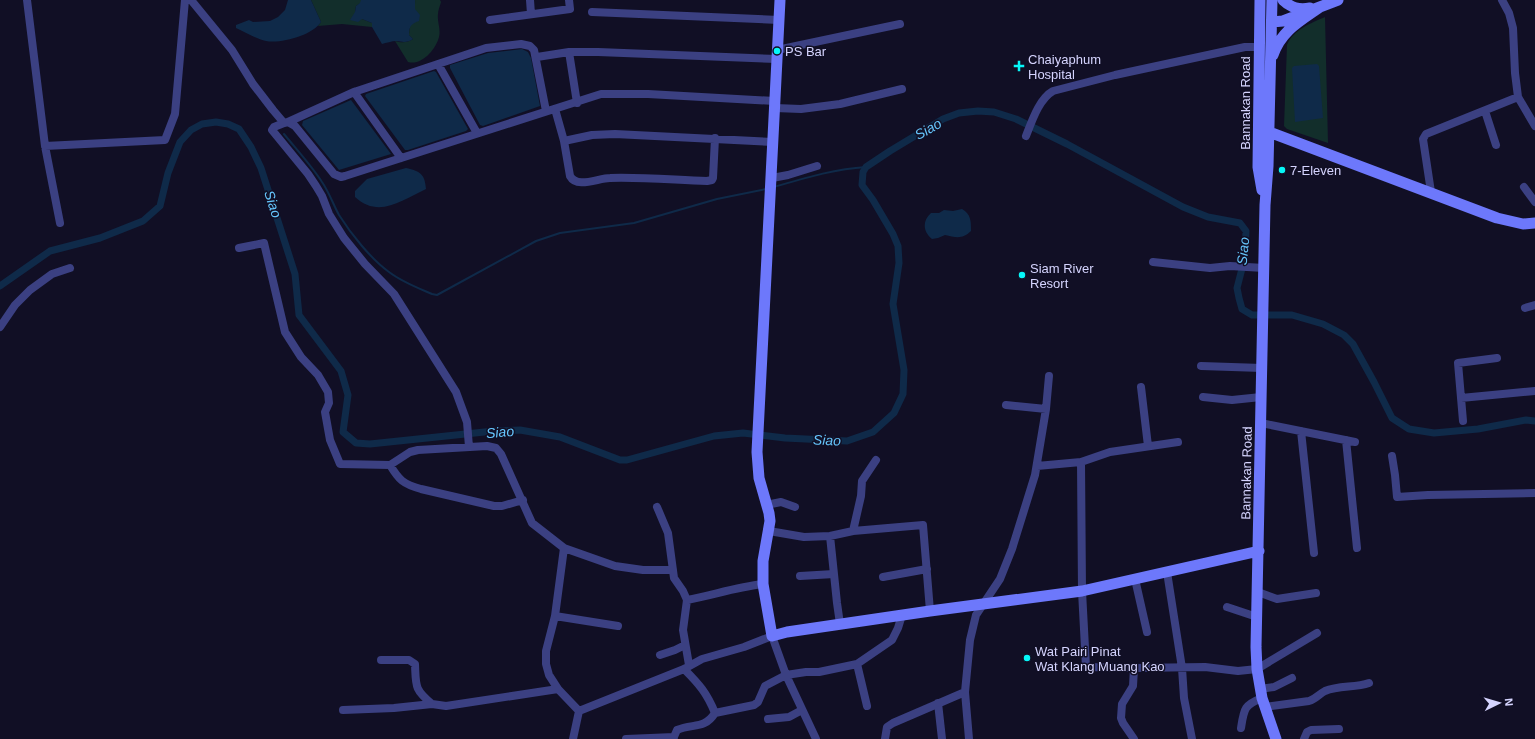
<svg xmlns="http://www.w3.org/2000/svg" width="1535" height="739" font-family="Arial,sans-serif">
  <rect width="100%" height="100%" fill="#110f25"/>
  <path fill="#122e2b" d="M 311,0 L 361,0 L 361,3 L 356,6 L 355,12 L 362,19 L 372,23 L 372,27 L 342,24 L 318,26 L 321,22 Z
    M 415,0 L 440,0 L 441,2 C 440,6 438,10 438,14 C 437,22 441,29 439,37 C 436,49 422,66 408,62 L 395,41 C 402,43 407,43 413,39 L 409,35 C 409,22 416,13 415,0 Z
    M 1325,17 L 1328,143 L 1287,129 L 1284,126 L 1287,45 C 1293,30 1311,23 1325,17 Z"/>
  <path fill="#0f2a49" d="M 288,0 L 311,0 L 321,22 C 313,35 281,44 266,41 C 256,39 245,32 236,28 L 236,25 L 249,20 L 253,22 L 270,21 L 278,17 L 285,10 Z
    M 361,0 L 415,0 L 415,9 L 420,15 L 419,21 C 411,24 409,26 409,35 L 413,39 C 407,43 403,42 396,41 C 392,41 386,43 382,44 L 372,27 L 372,23 L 362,19 L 358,22 L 350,20 L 355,12 L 356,6 L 360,3 Z
    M 522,49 L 528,52 L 531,58 L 540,106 L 483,126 L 480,125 L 450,68 L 450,65 L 488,53 Z
    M 1317,64 L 1319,66 L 1323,118 L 1295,122 L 1292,68 L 1294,66 Z
    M 434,71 L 436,72 L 468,129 L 466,131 L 408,150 L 405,150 L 365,96 L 366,94 Z
    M 351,100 L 391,154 L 339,170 L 302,125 L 303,121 Z
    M 406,168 C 420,171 425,174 426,189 C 402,200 379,219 355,197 L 355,191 L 367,179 Z
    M 962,209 C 971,214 971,221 971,231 C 962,240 955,237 945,235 L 938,238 L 932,239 C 923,232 922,221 931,213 L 939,213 L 944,210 L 953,211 Z"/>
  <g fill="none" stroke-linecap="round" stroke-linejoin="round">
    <path stroke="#0f2a49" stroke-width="2" d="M 284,134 C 297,150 311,165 322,182 C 329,192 333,204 339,215 C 351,234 371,259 389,272 C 402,282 418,288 432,294 L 437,295 L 536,241 L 560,233 L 634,223 L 717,199 L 766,189
      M 774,187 C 805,178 834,169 866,167"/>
    <path stroke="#0f2a49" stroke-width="7" d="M 0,286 L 50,251 L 100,238 L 143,221 L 160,206 L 168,173 L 180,142 L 191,130 L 202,124 L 216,122 L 228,124 L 239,129 L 251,147 L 261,168 L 295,274 L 299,315 L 341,371 L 348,395 L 343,432 L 356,443 L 370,444 L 494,431 L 520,430 L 560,437 L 620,460 L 627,460 L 714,436 L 743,433 L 785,438 L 847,441 L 873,432 L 894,413 L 903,394 L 904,370 L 893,304 L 899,263 L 898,246 L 893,234 L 873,200 L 862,185 L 863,172 L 866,167 L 890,151 L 943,119 L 959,113 L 978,111 L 994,112 L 1016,119 L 1067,144 L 1183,207 L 1208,217 L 1240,223 L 1246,231 L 1245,257 L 1237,288 L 1239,298 L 1242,309 L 1252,315 L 1292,315 L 1323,324 L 1344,335 L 1353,344 L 1374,382 L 1392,418 L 1409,429 L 1434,433 L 1478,429 L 1526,420 L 1535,421"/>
    <path stroke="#3b4082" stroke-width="8" d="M 27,0 L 45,146 L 60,223
      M 191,0 L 232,50 L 253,84 L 273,110 L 284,123 L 288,122 L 295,126 L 334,174 L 341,177 L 345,176 L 601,94 L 648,94 L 775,101
      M 530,0 L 531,14
      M 1502,0 L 1509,13 L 1513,28 L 1515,73 L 1518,97 L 1535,126
      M 592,12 L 779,20
      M 490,20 L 570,9 L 569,0
      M 777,50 L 900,24
      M 569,52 L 577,103
      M 537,57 L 569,52 L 598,52 L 777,59
      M 438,64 L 477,133
      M 354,92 L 401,158
      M 775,108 L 801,109 L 840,104 L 902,89
      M 555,109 L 564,141 L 570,176 C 577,189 598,178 610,178 C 642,177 675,180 707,181 L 712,180 L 713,178 L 715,138
      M 1485,111 L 1496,145
      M 288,122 L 354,92 L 486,48 L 521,44 L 530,46 L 534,50 L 546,111
      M 284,123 L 274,127 L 272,130 L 308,174 L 316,186 L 322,196 L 329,214 L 344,238 L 365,264 L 394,294 L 456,392 L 467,422 L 469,447
      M 1026,136 C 1032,121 1039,99 1053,91 L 1115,75 L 1245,47 L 1259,47
      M 564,141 L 592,135 L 615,134 L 773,142
      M 45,146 L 165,140 L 175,114 L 185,0
      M 772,178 L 788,175 L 817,166
      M 1524,187 L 1535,202
      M 1431,192 L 1423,139 L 1426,134 L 1518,97
      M 239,248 L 264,243 L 285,332 L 301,357 L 318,375 L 328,392 L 329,403 L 325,412 L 330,440 L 340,464 L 390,465 L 410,452 L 418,450 L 487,446 L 496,448 L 501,454 L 532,523 L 564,548 L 555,616 L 546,651 L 546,664 L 549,675 L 558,689 L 579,711 L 573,739
      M 1153,262 L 1210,268 L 1230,266 L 1264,268
      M 1525,308 L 1535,305
      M 0,327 L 15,305 L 30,290 L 52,274 L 70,268
      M 1201,366 L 1262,368
      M 1141,387 L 1148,446
      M 1203,397 L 1232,400 L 1261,397
      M 1461,398 L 1535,391
      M 1006,405 L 1046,409
      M 1463,421 L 1458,363 L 1497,358
      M 1261,423 L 1355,442
      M 1301,431 L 1314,553
      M 1346,440 L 1357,548
      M 1392,456 L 1395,475 L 1397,497 L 1428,495 L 1535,493
      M 1081,462 L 1082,591 L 1086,667 L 1134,668
      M 390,465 C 399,480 403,484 421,489 L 494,506 L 502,506 L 523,500
      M 1037,466 L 1081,462 L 1110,452 L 1178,442
      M 766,505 L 781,502 L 795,507
      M 657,507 L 668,533 L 674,578 L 683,591 L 687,600 L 683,630 L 689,665
      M 769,531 L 804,537 L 830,536 L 853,531 L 923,525 L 930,611
      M 853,531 L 861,496 L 862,481 L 876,460
      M 830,536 L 837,603 L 840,624
      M 564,548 L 615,566 L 643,570 L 673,570
      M 1167,572 L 1182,668 L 1184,698 L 1192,739
      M 800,576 L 834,574
      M 883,577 L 927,569
      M 1135,579 L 1147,632
      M 1258,592 L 1277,599 L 1316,593
      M 687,600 C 713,595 737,587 763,584
      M 1227,607 L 1257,617
      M 555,616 L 618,626
      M 660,655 L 675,650 L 685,645
      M 381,660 L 409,660 L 415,664 C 416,686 414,689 432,704
      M 857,664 L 867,706
      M 684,669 C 699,684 707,693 715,713
      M 1260,689 L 1274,687 L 1292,678
      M 965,692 L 970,640 L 976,615 L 1000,579 L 1012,549 L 1035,475 L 1046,409 L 1049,376
      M 938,703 L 942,739
      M 1264,707 L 1309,701 C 1316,699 1319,694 1325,691 C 1339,685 1355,688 1369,683
      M 343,710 L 394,708 L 432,704 L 446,706 L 558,689
      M 579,711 L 684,669 L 702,659 L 744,647 L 772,636 L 786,675 L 816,739
      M 768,719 L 789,717 L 802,710
      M 1241,728 C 1244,709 1244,705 1262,698
      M 626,739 L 674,737
      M 673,739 L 677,730 C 693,723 704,730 715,713 L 754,705 L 758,702 L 765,686 L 786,675 L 806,672 L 819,672 L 857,664 L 892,640 L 898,628 L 902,615
      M 885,739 L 887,727 L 893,723 L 965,692 L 969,739
      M 1134,739 L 1123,723 L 1121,718 L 1122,704 L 1133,686 L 1134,668 L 1205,667 L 1238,671 L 1257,669 L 1317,633
      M 1304,739 L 1307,732 L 1311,730 L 1339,729"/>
    <path stroke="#6d78fb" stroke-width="11" d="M 780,0 L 757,452 L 759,478 L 769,513 L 770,521 L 763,561 L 763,584 L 772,636 L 787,632 L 930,611 L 1082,591 L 1259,551
      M 1260,0 L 1258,167 L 1262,190
      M 1272,0 L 1268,166 L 1265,205 L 1256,647 L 1257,669 L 1262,698 L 1276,739
      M 1283,0 C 1291,8 1299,10 1310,8
      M 1272,22 L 1283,21 L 1338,0
      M 1273,55 C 1281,31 1300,21 1320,7
      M 1259,131 L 1269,132 L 1497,218 L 1523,224 L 1535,223"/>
  </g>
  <g fill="#06f7f8" stroke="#110f25" stroke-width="1.5">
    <circle cx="777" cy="51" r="4"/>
    <path d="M1017 60h4v4h4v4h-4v4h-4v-4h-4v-4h4z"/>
    <circle cx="1282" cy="170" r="4"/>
    <circle cx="1022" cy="275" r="4"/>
    <circle cx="1027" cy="658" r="4"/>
  </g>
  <g text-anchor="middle" stroke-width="3" stroke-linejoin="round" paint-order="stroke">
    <g font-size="13" fill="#d5d4fe" stroke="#110f25" text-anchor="start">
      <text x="785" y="56">PS Bar</text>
      <text x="1028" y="64">Chaiyaphum<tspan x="1028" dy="15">Hospital</tspan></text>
      <text x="1290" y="175">7-Eleven</text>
      <text x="1030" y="273">Siam River<tspan x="1030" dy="15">Resort</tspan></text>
      <text x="1035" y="656">Wat Pairi Pinat<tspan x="1035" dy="15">Wat Klang Muang Kao</tspan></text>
    </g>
    <g font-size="13" fill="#d5d4fe" stroke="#110f25">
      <text transform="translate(1245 103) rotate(-90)" y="5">Bannakan Road</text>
      <text transform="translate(1246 473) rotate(-89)" y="5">Bannakan Road</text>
    </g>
    <g font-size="14" font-style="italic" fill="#65c4fb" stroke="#110f25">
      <text transform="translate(928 129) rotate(-30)" y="5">Siao</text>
      <text transform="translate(273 204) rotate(72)" y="5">Siao</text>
      <text transform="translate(1243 251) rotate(-84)" y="5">Siao</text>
      <text transform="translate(500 432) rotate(-5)" y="5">Siao</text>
      <text transform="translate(827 440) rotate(2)" y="5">Siao</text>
    </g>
  </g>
  <g transform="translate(1499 703) rotate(85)" stroke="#110f25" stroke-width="3" paint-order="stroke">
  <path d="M0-3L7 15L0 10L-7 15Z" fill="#d5d4fe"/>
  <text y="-6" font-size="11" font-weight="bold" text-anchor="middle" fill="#d5d4fe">N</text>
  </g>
</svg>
